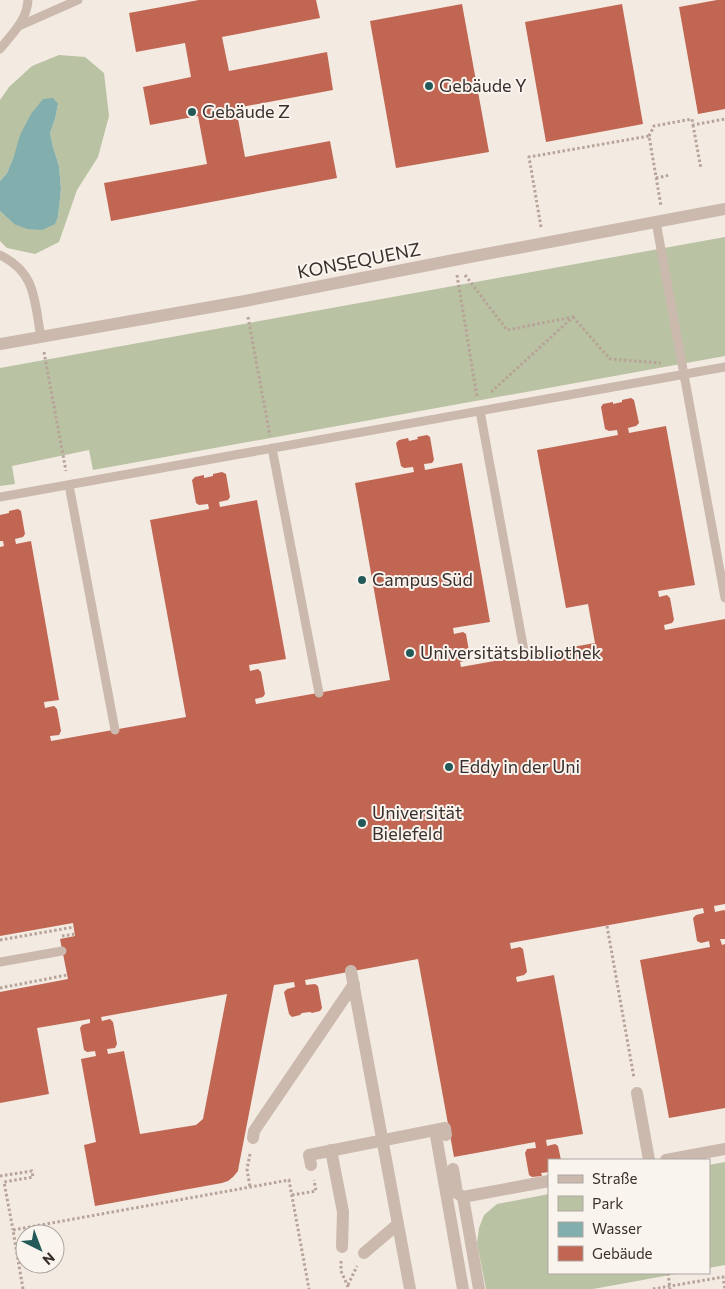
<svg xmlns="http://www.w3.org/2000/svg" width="725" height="1289" font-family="Commissioner,sans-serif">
  <rect width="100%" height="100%" fill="#f3eae2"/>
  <path fill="#b9c2a2" d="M 59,55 L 85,57 L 104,73 L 109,116 L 98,157 L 77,190 L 59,242 L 35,254 L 7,248 L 0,241 L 0,211 L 14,224 L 55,223 L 58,217 L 61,189 L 59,166 L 53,147 L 50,133 L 55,119 L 58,104 L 14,156 L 7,173 L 0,181 L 0,100 L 9,87 L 32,66 Z
    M 725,237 L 725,356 L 93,470 L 89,450 L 12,466 L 15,484 L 0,486 L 0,368 Z
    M 725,1162 L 725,1265 L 709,1268 L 709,1165 Z
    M 549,1194 L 549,1273 L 681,1273 L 593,1289 L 486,1289 L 477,1243 L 479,1228 L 484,1215 L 497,1204 Z"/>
  <path fill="#82afad" d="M 53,98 L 58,104 L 55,119 L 50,133 L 53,147 L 59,166 L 61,189 L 58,217 L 55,224 L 42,230 L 27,229 L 14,224 L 0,211 L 0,181 L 7,173 L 14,156 L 20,135 L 31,114 L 43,99 Z"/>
  <path fill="#c06653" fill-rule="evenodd" d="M 199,0 L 316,0 L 320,18 L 222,37 L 229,71 L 327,52 L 333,90 L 236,108 L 245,157 L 330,141 L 337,178 L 111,221 L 104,183 L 207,164 L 198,116 L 150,125 L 143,87 L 191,77 L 185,43 L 136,52 L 129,13 Z
    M 717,0 L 725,0 L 725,109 L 698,114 L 679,7 Z
    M 462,4 L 489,152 L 396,168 L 370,21 Z
    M 622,4 L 643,124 L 546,142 L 525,22 Z
    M 631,398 L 634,400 L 639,423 L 636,426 L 628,428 L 629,433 L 666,426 L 695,585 L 658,591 L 659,597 L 667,595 L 670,598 L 674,620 L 672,623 L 664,625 L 665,630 L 725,619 L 725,904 L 714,906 L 715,912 L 724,910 L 725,911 L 725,939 L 720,939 L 722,945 L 725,944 L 725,1108 L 669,1118 L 640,960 L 710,947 L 709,941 L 701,943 L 697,941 L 693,918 L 696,915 L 704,913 L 703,908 L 510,943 L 511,949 L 520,947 L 523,949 L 527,972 L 524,975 L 516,977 L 517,982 L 554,975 L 583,1134 L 546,1140 L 547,1146 L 555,1144 L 558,1146 L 561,1160 L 549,1160 L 549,1172 L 541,1173 L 542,1176 L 532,1177 L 529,1175 L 525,1153 L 527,1149 L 536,1148 L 535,1142 L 454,1157 L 418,959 L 305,980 L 306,985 L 315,984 L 318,986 L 322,1008 L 320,1011 L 312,1013 L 310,1012 L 302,1013 L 300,1015 L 292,1017 L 289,1014 L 284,992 L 287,989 L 295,987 L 294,982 L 274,985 L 239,1165 L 238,1171 L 233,1177 L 228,1181 L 222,1183 L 95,1206 L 84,1145 L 96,1142 L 81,1059 L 96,1056 L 95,1051 L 87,1052 L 84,1050 L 80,1028 L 82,1025 L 90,1023 L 90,1019 L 37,1028 L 49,1094 L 0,1103 L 0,992 L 68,979 L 60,939 L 75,936 L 73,923 L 0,936 L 0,547 L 4,546 L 3,541 L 0,541 L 0,515 L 9,513 L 9,511 L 18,509 L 21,511 L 25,534 L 23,537 L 15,539 L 16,544 L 31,541 L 59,700 L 44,702 L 45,708 L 54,706 L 57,709 L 61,731 L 59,735 L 50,736 L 51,741 L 186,717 L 150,520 L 209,509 L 208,504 L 199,505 L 196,503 L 192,480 L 195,477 L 204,475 L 204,478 L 213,476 L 213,474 L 222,472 L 226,474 L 230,497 L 228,500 L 219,502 L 220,507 L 257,500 L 286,659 L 249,665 L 250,671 L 258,669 L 261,672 L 265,694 L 263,697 L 255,699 L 256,704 L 390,680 L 355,483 L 414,472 L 413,467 L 404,468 L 401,466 L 396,443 L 399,440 L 408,438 L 409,441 L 418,439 L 417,437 L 427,435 L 430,437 L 434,460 L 432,463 L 424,464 L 425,470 L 462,463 L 490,622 L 453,628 L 454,634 L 463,632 L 466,634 L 470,657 L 468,660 L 460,662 L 461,667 L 595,643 L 588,604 L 566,608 L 537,450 L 618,435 L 617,430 L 609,431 L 605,429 L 601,407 L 603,404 L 613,402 L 613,404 L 622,402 L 622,400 ZM 227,994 L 203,1119 L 196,1125 L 140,1134 L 124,1051 L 108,1054 L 107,1049 L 115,1048 L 117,1044 L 113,1022 L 110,1019 L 102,1021 L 101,1017 Z"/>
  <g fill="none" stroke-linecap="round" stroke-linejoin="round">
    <path stroke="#b7a398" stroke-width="3" stroke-dasharray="2.5 2.5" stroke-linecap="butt" d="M 693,125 L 701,169
      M 649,136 L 654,126 L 692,119 L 693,125 L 725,119
      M 656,178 L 670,175
      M 541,227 L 529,157 L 649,136 L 661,206
      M 457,275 L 477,397
      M 465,275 L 507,330 L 573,317 L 490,393
      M 248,317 L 270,436
      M 573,317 L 610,359 L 661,363
      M 44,352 L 66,471
      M 607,926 L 634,1078
      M 62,936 L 75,934
      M 0,940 L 74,927
      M 0,988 L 67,975
      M 250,1154 L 247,1169 L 250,1187
      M 0,1176 L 32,1171 L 33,1177 L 4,1182 L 13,1230
      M 292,1195 L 316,1191 L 314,1180
      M 341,1261 L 341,1271 L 349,1289
      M 668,1273 L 670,1289
      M 348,1285 L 357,1266
      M 23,1289 L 13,1230 L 289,1180 L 309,1289
      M 653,1289 L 723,1277 L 725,1289"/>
    <path stroke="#cbb9ae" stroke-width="9" d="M 19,26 L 78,0
      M 0,49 C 12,34 27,20 28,0
      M 656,222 L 725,598
      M 0,255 C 37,273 34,301 41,337
      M 480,411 L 525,656
      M 272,448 L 319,693
      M 69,485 L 115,730
      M 0,497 L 725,367
      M 0,962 L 62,951"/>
    <path stroke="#cbb9ae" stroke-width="12" d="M 351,971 L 410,1289
      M 637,1093 L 649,1160
      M 435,1130 L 463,1289
      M 253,1138 L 254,1131 L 354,984
      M 331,1150 L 343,1212 L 342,1247
      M 666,1160 L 725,1149
      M 311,1165 L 309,1155 L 445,1128 L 446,1135
      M 453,1169 L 457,1193 L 463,1197
      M 364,1253 L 398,1224
      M 479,1289 L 463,1197 L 549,1181"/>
    <path stroke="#cbb9ae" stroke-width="12" d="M 0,344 L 245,301 L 454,260 L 725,209"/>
  </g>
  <g fill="#235a59" stroke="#faf4ef" stroke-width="2">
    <circle cx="429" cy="86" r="5"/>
    <circle cx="192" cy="112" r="5"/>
    <circle cx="362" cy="580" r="5"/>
    <circle cx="410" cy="653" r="5"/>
    <circle cx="449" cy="767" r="5"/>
    <circle cx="362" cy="823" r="5"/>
  </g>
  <g text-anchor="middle" stroke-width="4" stroke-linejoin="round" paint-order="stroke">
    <g font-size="18" fill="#3a2f2c" stroke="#faf4ef" text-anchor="start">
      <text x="439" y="92">Gebäude Y</text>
      <text x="202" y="118">Gebäude Z</text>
      <text x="372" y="586">Campus Süd</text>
      <text x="420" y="659">Universitätsbibliothek</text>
      <text x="459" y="773">Eddy in der Uni</text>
      <text x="372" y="819">Universität<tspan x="372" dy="21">Bielefeld</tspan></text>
    </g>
    <g font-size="18" fill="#3a2f2c" stroke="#faf4ef">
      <text transform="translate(359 261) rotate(-11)" y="6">KONSEQUENZ</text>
    </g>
  </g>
  <rect x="548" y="1159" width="162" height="115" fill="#faf4ef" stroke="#ada5a1"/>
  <rect x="558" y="1175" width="25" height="8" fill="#cbb9ae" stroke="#ada5a1"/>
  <text x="592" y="1184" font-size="15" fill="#3a2f2c">Straße</text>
  <rect x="558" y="1196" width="25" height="15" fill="#b9c2a2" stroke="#ada5a1"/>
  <text x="592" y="1209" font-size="15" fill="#3a2f2c">Park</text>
  <rect x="558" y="1222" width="25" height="15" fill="#82afad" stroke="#ada5a1"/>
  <text x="592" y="1234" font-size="15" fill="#3a2f2c">Wasser</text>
  <rect x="558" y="1246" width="25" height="15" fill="#c06653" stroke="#ada5a1"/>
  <text x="592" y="1259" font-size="15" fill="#3a2f2c">Gebäude</text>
  <g transform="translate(40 1249) rotate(138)"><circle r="24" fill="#faf4ef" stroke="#ada5a1"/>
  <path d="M0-4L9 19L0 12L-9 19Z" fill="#235a59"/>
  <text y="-8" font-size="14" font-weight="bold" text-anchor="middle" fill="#3a2f2c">N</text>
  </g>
</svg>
